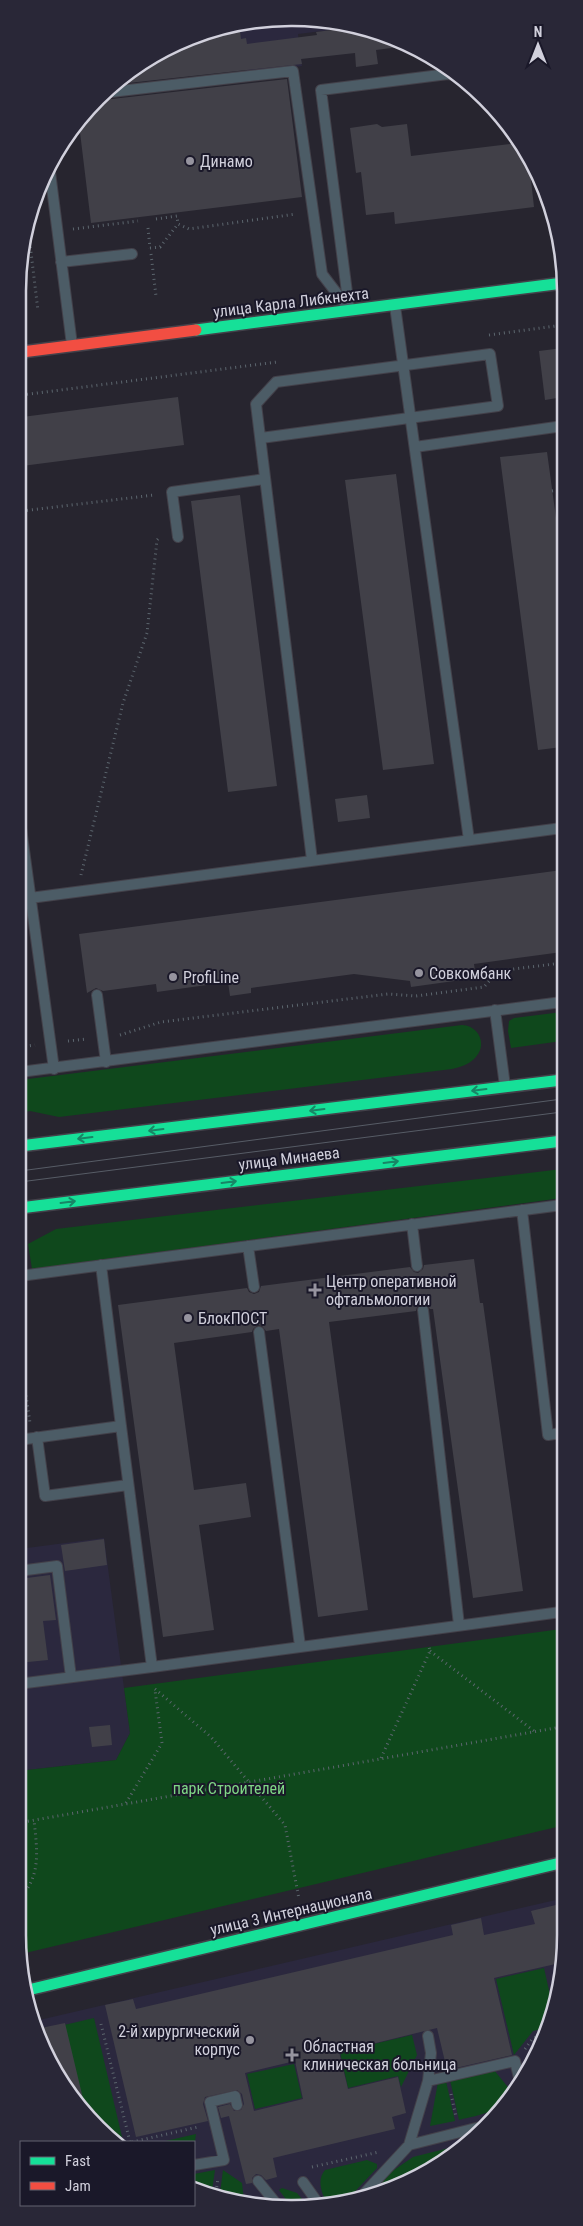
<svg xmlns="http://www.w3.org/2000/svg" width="583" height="2226" font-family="'Roboto Condensed',sans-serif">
  <rect width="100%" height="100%" fill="#27252f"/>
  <path fill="#2b283e" d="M 238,23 L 345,23 L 355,27 L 298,34 L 302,66 L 248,73 L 246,69 L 118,84 L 139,64 Z
    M 104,1538 L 130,1733 L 116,1760 L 18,1771 L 19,1549 Z
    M 560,1899 L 560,1988 L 529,2072 L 458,2152 L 363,2199 L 273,2208 L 194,2186 L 194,2142 L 121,2142 L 86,2115 L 38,2039 L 35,2021 Z"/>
  <path fill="#0f481c" d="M 562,1012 L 562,1041 L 511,1048 L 508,1031 L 509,1021 L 514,1018 Z
    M 462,1025 C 480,1026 488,1046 474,1059 C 468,1065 460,1067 452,1069 L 59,1117 L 30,1111 L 20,1113 L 20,1080 Z
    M 562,1169 L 562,1198 L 32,1269 L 28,1244 L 56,1229 Z
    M 561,1629 L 561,1826 L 21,1954 L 18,1934 L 18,1771 L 116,1760 L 130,1733 L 124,1688 Z
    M 544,1968 L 553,2008 L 545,2028 L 533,2031 L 514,2055 L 496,1979 Z
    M 94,2018 L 122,2137 L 116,2138 L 86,2115 L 78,2104 L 60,2026 Z
    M 412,2035 L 417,2055 L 401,2087 L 398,2076 L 348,2088 L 340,2052 Z
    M 294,2064 L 302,2098 L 255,2109 L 247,2074 Z
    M 494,2070 L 511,2091 C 497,2114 483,2114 459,2120 L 450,2080 Z
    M 446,2081 L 455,2121 L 430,2126 L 438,2082 Z
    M 196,2134 L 194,2147 L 194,2142 L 161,2142 Z
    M 465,2144 L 458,2152 L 373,2194 L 391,2172 L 413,2157 Z
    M 367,2160 L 377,2164 L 377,2168 L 346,2201 L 326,2201 C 321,2192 317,2179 325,2170 Z
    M 215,2170 L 212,2191 L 194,2186 L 194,2174 Z
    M 223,2170 L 242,2183 L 244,2200 L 220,2193 Z
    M 282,2188 L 297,2193 L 307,2205 L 291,2206 L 279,2190 Z"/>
  <path fill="#414048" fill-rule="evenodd" d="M 238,23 L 239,23 L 241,39 L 246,38 L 247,44 L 317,35 L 316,32 L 355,27 L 407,46 L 376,50 L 378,64 L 356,67 L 355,53 L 301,59 L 302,64 L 119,84 L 139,64 Z
    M 287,79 L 302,197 L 91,223 L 79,124 L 106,97 L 112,99 Z
    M 377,124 L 382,127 L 407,124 L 411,156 L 519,143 L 537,171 L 540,178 L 531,180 L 534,207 L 395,224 L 394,212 L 366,215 L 361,172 L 356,173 L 350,128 Z
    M 563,348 L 563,397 L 545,400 L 539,351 Z
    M 178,397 L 184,445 L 22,466 L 22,417 Z
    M 547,452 L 563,569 L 562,747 L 538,750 L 500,457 Z
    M 396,474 L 434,764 L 383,770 L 345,480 Z
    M 240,495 L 277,786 L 228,792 L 191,501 Z
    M 367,795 L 370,818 L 338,822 L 335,799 Z
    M 562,870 L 562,952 L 474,964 L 476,978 L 411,987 L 410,981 L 354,974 L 251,988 L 251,993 L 230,996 L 228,982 L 157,992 L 156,984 L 103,991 L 96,988 L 87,993 L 79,934 Z
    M 474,1259 L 480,1303 L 483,1303 L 523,1591 L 473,1598 L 433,1309 L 430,1309 L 426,1304 L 422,1303 L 417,1307 L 416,1311 L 329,1322 L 368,1610 L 318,1617 L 279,1329 L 266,1331 L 262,1326 L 258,1325 L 253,1329 L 252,1332 L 174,1343 L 194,1490 L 246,1483 L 251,1517 L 199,1525 L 214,1630 L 163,1637 L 118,1305 L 247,1288 L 249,1292 L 254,1294 L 259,1292 L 261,1286 L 410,1267 L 414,1272 L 418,1273 L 423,1269 L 424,1265 Z
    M 104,1539 L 107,1565 L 65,1571 L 61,1545 Z
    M 50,1575 L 56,1620 L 43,1621 L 48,1660 L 18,1663 L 19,1604 L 22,1604 L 19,1579 Z
    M 110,1725 L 112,1745 L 92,1747 L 89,1727 Z
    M 560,1904 L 560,1963 L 494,1978 L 512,2055 L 447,2070 L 437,2028 L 339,2052 L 348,2089 L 398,2077 L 406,2113 L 392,2117 L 395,2129 L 273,2158 L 277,2177 L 266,2180 L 261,2175 L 256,2174 L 252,2178 L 252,2183 L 246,2184 L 229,2116 L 221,2118 L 218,2107 L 230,2104 L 234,2111 L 241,2110 L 244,2104 L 242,2094 L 237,2090 L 205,2097 L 203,2104 L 208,2121 L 136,2137 L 105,2005 L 133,1999 L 136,2009 L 453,1935 L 451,1925 L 481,1918 L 484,1935 L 535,1924 L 531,1911 ZM 295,2061 L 303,2099 L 254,2111 L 245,2073 Z
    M 65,2023 L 85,2107 L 81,2108 L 38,2039 L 36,2029 Z"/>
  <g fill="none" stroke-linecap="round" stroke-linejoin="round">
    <defs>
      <path id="lane" d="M 111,92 L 293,71 L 322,274 L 348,308
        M 50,172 L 72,345
        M 61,262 L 132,254
        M 395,306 L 469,840
        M 349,308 L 321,90 L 448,74 L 454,75
        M 261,438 L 498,406 L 490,354 L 276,382 L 256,404 L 312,860
        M 415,447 L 563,426
        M 178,537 L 172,492 L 265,479
        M 21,828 L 54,1069
        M 30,898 L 562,828
        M 97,995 L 106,1062
        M 495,1010 L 505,1086
        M 20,1072 L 562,1002
        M 522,1210 L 548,1435 L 561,1433
        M 412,1224 L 417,1266
        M 248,1246 L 254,1287
        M 101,1265 L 121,1426
        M 20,1276 L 562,1205
        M 423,1310 L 459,1625
        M 259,1332 L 300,1646
        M 37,1437 L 45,1496 L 128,1485
        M 19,1571 L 57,1566 L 71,1677
        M 152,1667 L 561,1612
        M 18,1684 L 152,1667 L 121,1426 L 19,1440
        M 428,2081 L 431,2053 L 428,2036
        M 409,2145 L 428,2081 L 515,2061 L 520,2082
        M 194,2165 L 224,2160 L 210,2102 L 235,2096 L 237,2105
        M 258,2181 L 279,2207
        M 303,2182 L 318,2203
        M 359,2199 L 409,2145 L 480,2127"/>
      <path id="fast" d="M 196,330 L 563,283
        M 20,1146 L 562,1080
        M 20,1208 L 562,1141
        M 28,1990 L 560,1863"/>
      <path id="jam" d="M 22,352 L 196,330"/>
    </defs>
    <use href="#lane" stroke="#43414a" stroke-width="12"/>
    <use href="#fast" stroke="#43414a" stroke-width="14"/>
    <use href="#jam" stroke="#43414a" stroke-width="14"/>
    <path stroke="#5c666e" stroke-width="3" stroke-dasharray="1 4" stroke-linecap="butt" d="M 156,219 L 177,216 L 178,224 L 189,229 L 296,214
      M 28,227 L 38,311
      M 148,228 L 150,248
      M 73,229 L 138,221
      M 150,248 L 160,247 L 178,224
      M 151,254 L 156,296
      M 489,335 L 563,325
      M 22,395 L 277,362
      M 552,491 L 563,489
      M 22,511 L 154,495
      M 562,563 L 563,563
      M 81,875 L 123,703 L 147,633 L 157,540 L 160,537
      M 120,1035 L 161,1022 L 388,994 L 416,996 L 484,987 L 498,971 L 562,963
      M 68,1041 L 87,1039
      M 20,1047 L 35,1045
      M 20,1097 L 22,1097 L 21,1089
      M 20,1108 L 23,1107 L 22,1097
      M 20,1252 L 25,1252
      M 21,1361 L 30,1423
      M 430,1651 L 534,1731
      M 155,1689 L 211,1737 L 285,1825 L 299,1899
      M 381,1758 L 430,1651 L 429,1647
      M 126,1803 L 162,1743 L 155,1690
      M 18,1823 L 561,1727
      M 18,1899 C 42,1878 37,1849 34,1820
      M 101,2024 L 130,2142
      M 525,2049 L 533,2038 L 542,2036
      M 451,2094 L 456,2117
      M 132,2142 L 198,2127
      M 312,2167 L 379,2152
      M 216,2192 L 218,2178"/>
    <use href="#lane" stroke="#4c5c66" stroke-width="10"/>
    <use href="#fast" stroke="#16e098" stroke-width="11"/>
    <use href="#jam" stroke="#f24e42" stroke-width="11"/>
    <path stroke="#575c66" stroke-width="1" d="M 20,1171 L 562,1099
      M 20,1182 L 562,1112"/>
  </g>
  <defs><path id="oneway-shaft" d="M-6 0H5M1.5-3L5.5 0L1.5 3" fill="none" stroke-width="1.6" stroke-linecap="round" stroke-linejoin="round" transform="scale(1.25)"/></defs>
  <g stroke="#188666">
    <use href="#oneway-shaft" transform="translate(479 1090) rotate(173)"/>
    <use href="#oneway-shaft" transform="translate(317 1110) rotate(173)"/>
    <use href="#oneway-shaft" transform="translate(156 1130) rotate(173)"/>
    <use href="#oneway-shaft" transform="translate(85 1138) rotate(173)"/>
    <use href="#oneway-shaft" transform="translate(391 1162) rotate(-7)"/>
    <use href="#oneway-shaft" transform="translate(229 1182) rotate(-7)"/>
    <use href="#oneway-shaft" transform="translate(68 1202) rotate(-7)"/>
  </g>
  <g fill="#96949f" stroke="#1a1829" stroke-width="2">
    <circle cx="190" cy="161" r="5"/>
    <circle cx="419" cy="973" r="5"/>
    <circle cx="173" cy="977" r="5"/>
    <path d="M312.5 1282.5h5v5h5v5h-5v5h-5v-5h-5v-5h5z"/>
    <circle cx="188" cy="1318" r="5"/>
    <circle cx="250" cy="2040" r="5"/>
    <path d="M289.5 2047.5h5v5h5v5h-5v5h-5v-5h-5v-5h5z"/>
  </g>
  <g text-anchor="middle" stroke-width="4" stroke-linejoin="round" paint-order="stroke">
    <g font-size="16" fill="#d1d0dc" stroke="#1a1829" text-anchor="start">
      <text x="200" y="167">Динамо</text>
      <text x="429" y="979">Совкомбанк</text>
      <text x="183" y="983">ProfiLine</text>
      <text x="326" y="1287">Центр оперативной<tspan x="326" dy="18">офтальмологии</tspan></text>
      <text x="198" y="1324">БлокПОСТ</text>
      <text x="240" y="2037" text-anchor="end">2-й хирургический<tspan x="240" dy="18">корпус</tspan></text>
      <text x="303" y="2052">Областная<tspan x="303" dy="18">клиническая больница</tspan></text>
    </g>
    <g font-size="16" fill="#d1d0dc" stroke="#1a1829">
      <text transform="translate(291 302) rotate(-7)" y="6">улица Карла Либкнехта</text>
      <text transform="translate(289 1158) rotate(-7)" y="6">улица Минаева</text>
      <text transform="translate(291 1911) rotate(-13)" y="6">улица 3 Интернационала</text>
    </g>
    <g font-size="16" fill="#7fd786" stroke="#1a1829">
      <text x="229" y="1794">парк Строителей</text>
    </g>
  </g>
  <path d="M0 0H583V2226H0ZM291 26H292A265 265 0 0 1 557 291V1935A265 265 0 0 1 292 2200H291A265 265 0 0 1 26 1935V291A265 265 0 0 1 291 26Z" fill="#292737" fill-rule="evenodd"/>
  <path fill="none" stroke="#d1d0dc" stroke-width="2.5" d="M291 26H292A265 265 0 0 1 557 291V1935A265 265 0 0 1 292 2200H291A265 265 0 0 1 26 1935V291A265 265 0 0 1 291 26Z"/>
  <rect x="20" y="2141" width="175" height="65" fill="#1a1829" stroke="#636271"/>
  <rect x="30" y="2157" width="25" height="8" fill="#16e098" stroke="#636271"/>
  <text x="65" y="2166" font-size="15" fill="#d1d0dc">Fast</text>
  <rect x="30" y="2182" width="25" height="8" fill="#f24e42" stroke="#636271"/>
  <text x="65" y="2191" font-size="15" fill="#d1d0dc">Jam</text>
  <g transform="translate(538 45)" stroke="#1a1829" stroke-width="4" paint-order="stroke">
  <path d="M0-4L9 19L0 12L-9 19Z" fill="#d1d0dc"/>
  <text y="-8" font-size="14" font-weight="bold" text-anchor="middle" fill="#d1d0dc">N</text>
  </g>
</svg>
